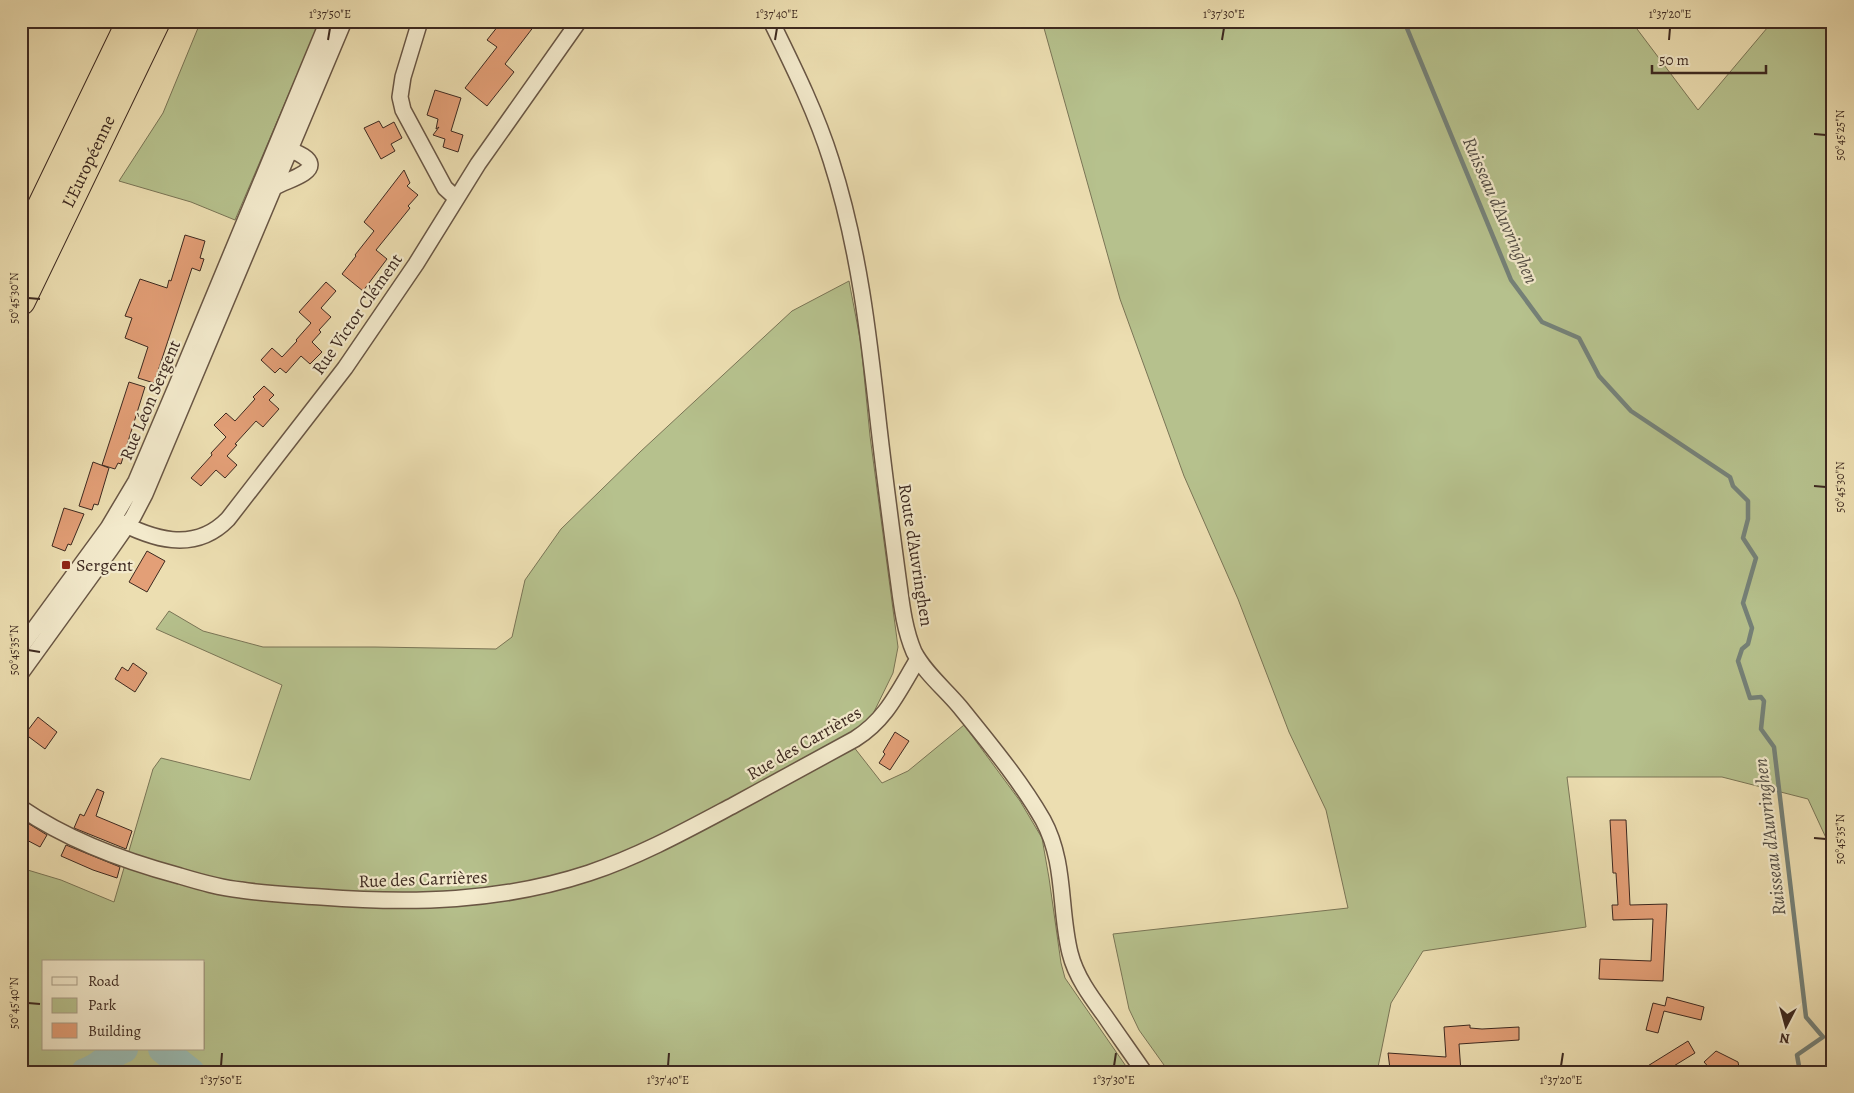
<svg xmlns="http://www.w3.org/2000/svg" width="1854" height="1093" font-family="Alegreya,serif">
  <rect width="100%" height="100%" fill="#ecdeb1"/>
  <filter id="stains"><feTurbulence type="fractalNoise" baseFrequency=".004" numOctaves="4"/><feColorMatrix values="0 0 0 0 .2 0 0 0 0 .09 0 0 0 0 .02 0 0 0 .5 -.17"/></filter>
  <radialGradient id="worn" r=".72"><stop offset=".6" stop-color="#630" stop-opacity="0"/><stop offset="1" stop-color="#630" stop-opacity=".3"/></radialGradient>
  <path fill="#b6c18d" stroke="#7a7556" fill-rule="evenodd" d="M 202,21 L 320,21 L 235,220 L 191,202 L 119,181 L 163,113 L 198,28 Z
    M 1042,21 L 1631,21 L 1698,110 L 1773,21 L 1833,21 L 1833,853 L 1808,799 L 1722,777 L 1567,777 L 1586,927 L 1423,951 L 1391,1003 L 1377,1072 L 1169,1072 L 1139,1030 L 1129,1009 L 1113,934 L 1348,908 L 1326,810 L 1289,732 L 1238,599 L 1184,476 L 1120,299 Z
    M 849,281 L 861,344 L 870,436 L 898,647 L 893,673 L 869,722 L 853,746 L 882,783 L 908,771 L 964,725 L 1020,801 L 1042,838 L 1049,878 L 1061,963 L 1065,978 L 1130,1072 L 21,1072 L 21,868 L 61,880 L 114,902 L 153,769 L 161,758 L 250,780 L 282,685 L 156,629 L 169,611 L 203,631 L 263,647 L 375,647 L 496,649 L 512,637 L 525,580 L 561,529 L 640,452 L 792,311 ZM 44,962 L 204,962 L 204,1049 L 44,1049 Z"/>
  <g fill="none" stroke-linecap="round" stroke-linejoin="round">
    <path stroke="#758178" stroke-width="4.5" d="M 1404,21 L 1511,280 L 1542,322 L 1579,338 L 1599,376 L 1631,411 L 1730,477 L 1733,486 L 1748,501 L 1748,519 L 1743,538 L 1756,558 L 1743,603 L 1752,628 L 1748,644 L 1742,649 L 1738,661 L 1750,698 L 1761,697 L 1764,701 L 1761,729 L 1774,747 L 1806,1017 L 1823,1037 L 1797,1055 L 1800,1072"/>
    <path stroke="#9abbb3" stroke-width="28" d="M 162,1049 L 191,1072
      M 85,1072 C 100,1068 109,1054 124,1049"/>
  </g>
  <path fill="#e39f77" stroke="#3d2920" d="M 502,21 L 538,21 L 505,64 L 514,72 L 487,106 L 465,88 L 497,47 L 487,40 Z
    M 435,90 L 461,98 L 451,131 L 463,135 L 458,152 L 443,147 L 445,139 L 433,135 L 439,127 L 436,129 L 438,119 L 427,115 Z
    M 379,121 L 383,128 L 394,122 L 402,138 L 391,144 L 395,151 L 381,159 L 364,128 Z
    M 404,170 L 410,183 L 407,186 L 418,195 L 408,206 L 410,208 L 376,250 L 387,259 L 363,291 L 342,274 L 356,256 L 355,255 L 374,231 L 364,222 Z
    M 185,235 L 205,241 L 200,258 L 204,259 L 200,271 L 192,268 L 154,383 L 138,378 L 148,347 L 125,338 L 132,318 L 125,316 L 140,279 L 167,288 L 169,280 L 171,281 Z
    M 326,282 L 336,291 L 321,308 L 331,317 L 319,330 L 321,332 L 312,342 L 322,352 L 310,364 L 301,356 L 286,373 L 280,368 L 275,373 L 261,360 L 272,348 L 282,357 L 297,341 L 296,340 L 311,323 L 299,312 Z
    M 129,382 L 145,387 L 121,464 L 118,463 L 115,469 L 102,465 Z
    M 264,386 L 274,395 L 269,400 L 279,409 L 263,427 L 256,421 L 235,444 L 237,445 L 227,456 L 237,465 L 225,478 L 216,470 L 201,486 L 191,478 L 212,455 L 211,453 L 226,437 L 214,425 L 226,413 L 235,421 L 255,399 L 253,397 Z
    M 93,462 L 109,468 L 98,505 L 94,504 L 92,510 L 79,506 Z
    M 64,508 L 84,514 L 71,545 L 68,544 L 65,551 L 52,546 Z
    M 147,551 L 165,561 L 147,592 L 129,582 Z
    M 133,663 L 147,673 L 135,692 L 115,679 L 122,667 L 128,671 Z
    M 38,717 L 57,732 L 45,749 L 25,734 Z
    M 895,732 L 909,741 L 890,770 L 879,763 L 885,754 L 883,752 Z
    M 97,789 L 104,792 L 96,816 L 132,831 L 126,849 L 74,828 L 80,814 L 84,816 Z
    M 21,819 L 47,835 L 40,847 L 21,837 Z
    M 1610,820 L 1626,820 L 1630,905 L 1667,904 L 1663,981 L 1599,979 L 1600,959 L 1651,961 L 1653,919 L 1613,920 L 1612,905 L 1618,905 L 1616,873 L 1613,873 Z
    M 66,845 L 120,867 L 117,878 L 93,870 L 61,856 Z
    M 1667,997 L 1704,1007 L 1701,1020 L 1664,1011 L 1658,1033 L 1646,1030 L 1653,1003 L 1665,1006 Z
    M 1470,1025 L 1470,1028 L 1482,1029 L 1519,1027 L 1519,1040 L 1459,1044 L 1461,1072 L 1427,1072 L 1390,1069 L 1388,1053 L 1446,1057 L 1444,1027 Z
    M 1688,1041 L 1695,1053 L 1664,1072 L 1638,1072 Z
    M 1716,1051 L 1738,1062 L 1740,1072 L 1713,1072 L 1704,1062 Z"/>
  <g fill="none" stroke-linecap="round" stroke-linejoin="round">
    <defs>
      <path id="minor" d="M 420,21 L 403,77 L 400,97 L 403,110 L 445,188 L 456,198
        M 771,21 C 793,66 816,112 831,160 C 859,247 869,337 879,428 C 885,480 892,533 899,585 C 902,608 905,631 914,652 C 925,673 945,689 960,707 C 989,743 1020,780 1043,820 C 1066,862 1059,909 1070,953 C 1076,977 1091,997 1105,1016 C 1118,1035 1131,1053 1144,1072
        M 275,187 C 284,182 295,179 304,173 C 323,160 291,150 282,148
        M 114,519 C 151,539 194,554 228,519 L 345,368 L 416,264 L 478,164 L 579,21
        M 21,647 L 108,528 L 136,481 L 176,387 L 328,21
        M 21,673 L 110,550 L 133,517 L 145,494 L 344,21
        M 21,808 C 69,841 124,861 180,876 C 200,882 220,888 241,890 C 267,894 294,895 321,897 C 412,904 501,902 589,873 C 640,856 687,830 734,805 C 775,783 815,761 855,739 C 887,719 899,690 918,659"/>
      <g id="motorway">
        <path d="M 21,249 L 131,21"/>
        <path id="s1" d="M 21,301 L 156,21"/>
      </g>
    </defs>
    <use href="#minor" stroke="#695644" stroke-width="18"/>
    <use href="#motorway" stroke="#3d2920" stroke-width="30"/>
    <use href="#minor" stroke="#f3eacc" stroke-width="15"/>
    <use href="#motorway" stroke="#ecdeb1" stroke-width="28"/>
  </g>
  <path fill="none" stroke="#3d2920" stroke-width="2" d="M 328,40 L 330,28M 775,40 L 777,28M 1222,40 L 1224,28M 1669,40 L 1670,28M 1814,134 L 1826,135M 28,298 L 40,299M 1814,486 L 1826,487M 28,650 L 40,652M 1814,838 L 1826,839M 28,1003 L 40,1004M 221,1066 L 222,1053M 668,1066 L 669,1053M 1114,1066 L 1116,1053M 1561,1066 L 1563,1053"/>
  <rect fill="#8f2418" stroke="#f3eacc" stroke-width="2" x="61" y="560" width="10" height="10" rx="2.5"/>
  <g text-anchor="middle" stroke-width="4.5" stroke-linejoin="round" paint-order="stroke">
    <g font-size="18" fill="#3d2920" stroke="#f3eacc">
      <text dy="6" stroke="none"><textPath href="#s1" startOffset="155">L'Européenne</textPath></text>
      <text transform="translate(357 314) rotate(-55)" y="6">Rue Victor Clément</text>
      <text transform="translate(150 400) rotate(-67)" y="6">Rue Léon Sergent</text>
      <text transform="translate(916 555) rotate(81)" y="6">Route d'Auvringhen</text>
      <text transform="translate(804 743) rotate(-30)" y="6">Rue des Carrières</text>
      <text transform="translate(423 879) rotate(-2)" y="6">Rue des Carrières</text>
    </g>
    <g font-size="18" fill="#3d2920" stroke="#f3eacc" text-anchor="start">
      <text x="76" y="571">Sergent</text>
    </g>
    <g font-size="19" font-style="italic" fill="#544e45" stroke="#f3eacc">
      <text transform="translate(1501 210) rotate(66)" y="7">Ruisseau d'Auvringhen</text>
      <text transform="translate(1769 837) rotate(-97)" y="7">Ruisseau d'Auvringhen</text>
    </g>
  </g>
  <rect width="1854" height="1093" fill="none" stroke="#ecdeb1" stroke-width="55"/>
  <rect x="42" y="960" width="162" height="90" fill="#f3eacc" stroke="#aa9d87"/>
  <rect x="52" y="977" width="25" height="8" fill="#f3eacc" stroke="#aa9d87"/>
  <text x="88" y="986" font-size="15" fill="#3d2920">Road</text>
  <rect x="52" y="998" width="25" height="15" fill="#b6c18d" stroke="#aa9d87"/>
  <text x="88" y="1010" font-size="15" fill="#3d2920">Park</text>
  <rect x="52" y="1023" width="25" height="15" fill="#e39f77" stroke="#aa9d87"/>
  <text x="88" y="1036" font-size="15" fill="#3d2920">Building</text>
  <g transform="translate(1786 1026) rotate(186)" stroke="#f3eacc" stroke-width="4" paint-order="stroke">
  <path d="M0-4L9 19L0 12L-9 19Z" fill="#3d2920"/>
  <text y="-8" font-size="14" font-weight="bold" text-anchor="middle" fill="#3d2920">N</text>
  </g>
  <path d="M1652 65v8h114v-8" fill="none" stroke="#3d2920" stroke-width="2.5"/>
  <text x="1659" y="65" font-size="15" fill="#3d2920" stroke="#f3eacc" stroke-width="4" paint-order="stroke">50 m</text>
  <rect x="28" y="28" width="1798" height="1038" fill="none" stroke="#3d2920" stroke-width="2"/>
  <g font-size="12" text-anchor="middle" fill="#3d2920">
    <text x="330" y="18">1°37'50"E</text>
    <text x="777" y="18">1°37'40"E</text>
    <text x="1224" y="18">1°37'30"E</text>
    <text x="1670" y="18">1°37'20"E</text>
    <text transform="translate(1840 135) rotate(-90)" y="4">50°45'25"N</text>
    <text transform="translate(14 298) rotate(-90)" y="4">50°45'30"N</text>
    <text transform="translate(1840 487) rotate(-90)" y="4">50°45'30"N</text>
    <text transform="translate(14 650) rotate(-90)" y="4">50°45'35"N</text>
    <text transform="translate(1840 839) rotate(-90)" y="4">50°45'35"N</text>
    <text transform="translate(14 1003) rotate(-90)" y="4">50°45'40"N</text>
    <text x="221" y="1084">1°37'50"E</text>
    <text x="668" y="1084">1°37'40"E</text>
    <text x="1114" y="1084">1°37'30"E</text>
    <text x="1561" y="1084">1°37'20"E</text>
  </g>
  <rect width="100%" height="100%" filter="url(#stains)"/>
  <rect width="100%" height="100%" fill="url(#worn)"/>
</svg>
